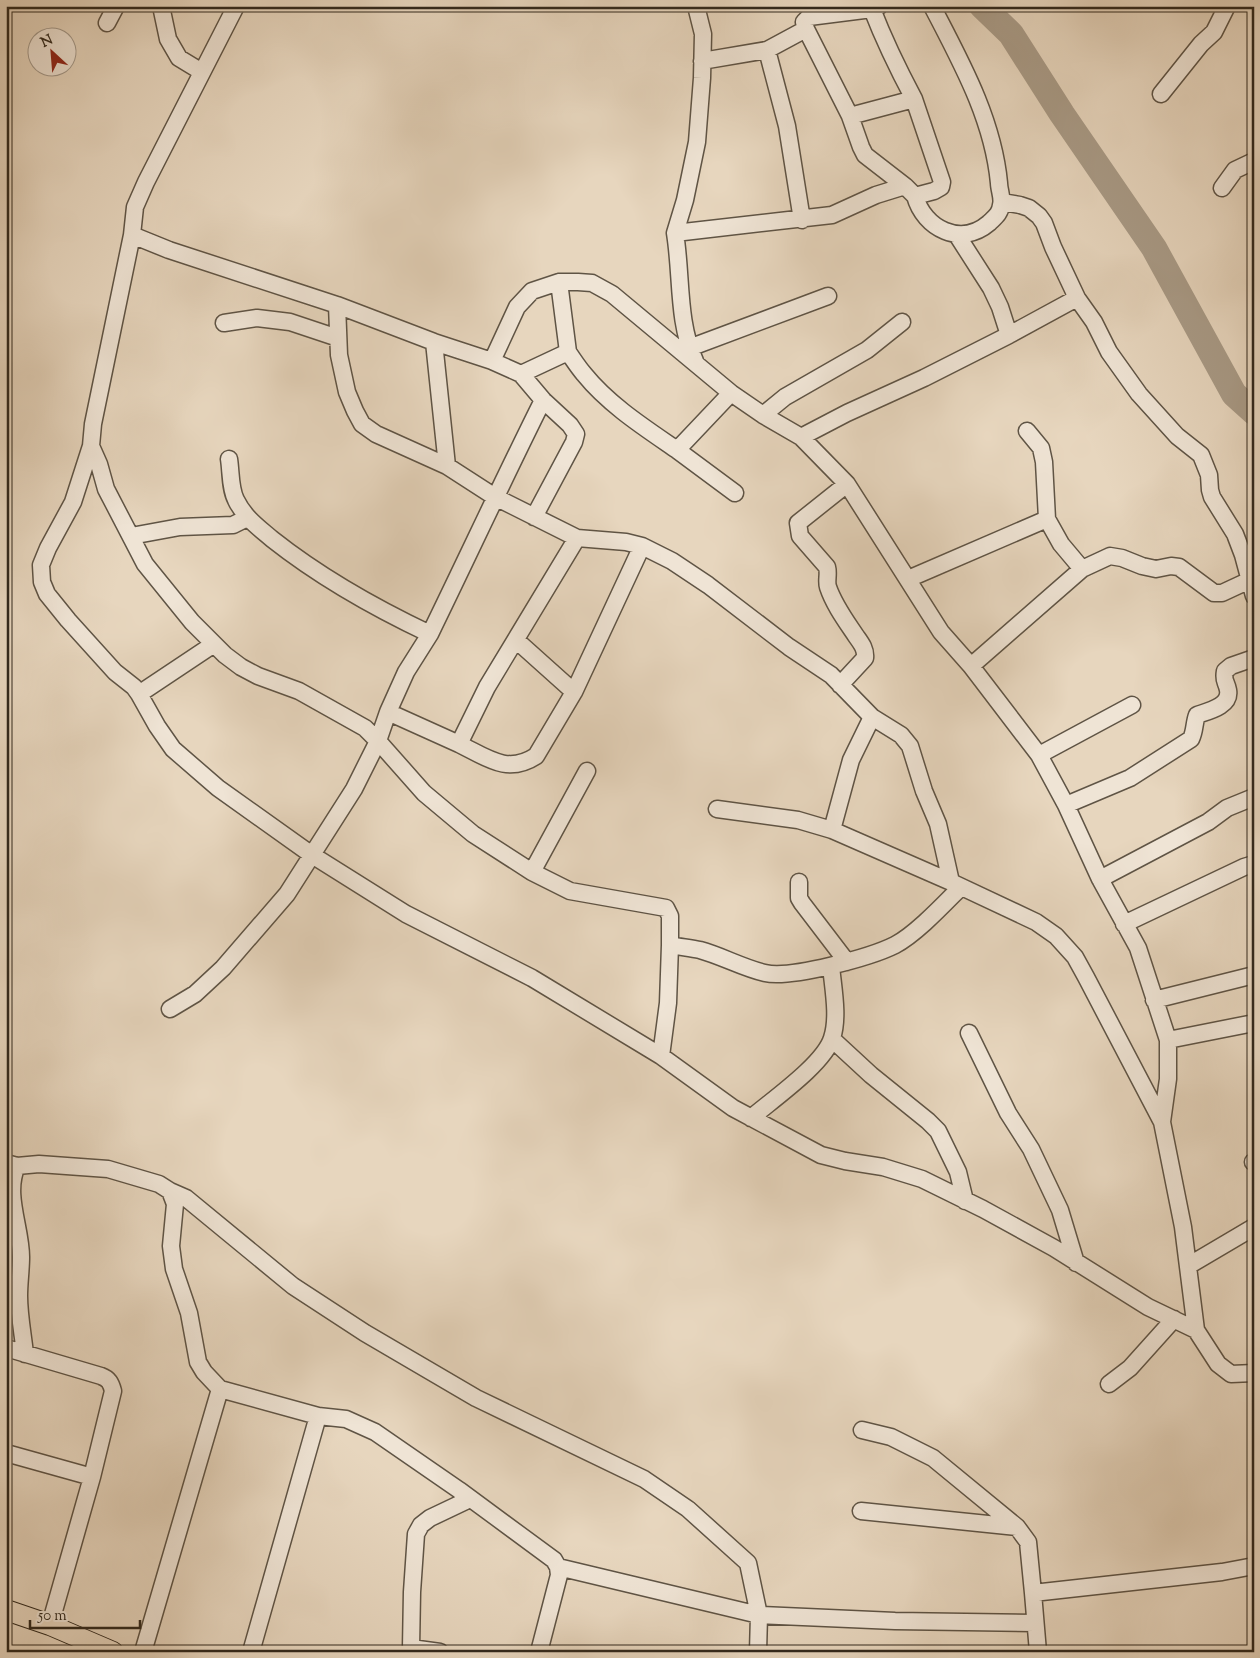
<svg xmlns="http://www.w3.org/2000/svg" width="1260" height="1658" font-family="'Sorts Mill Goudy',serif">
  <rect width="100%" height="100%" fill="#e7d6be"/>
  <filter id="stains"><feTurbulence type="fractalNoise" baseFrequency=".004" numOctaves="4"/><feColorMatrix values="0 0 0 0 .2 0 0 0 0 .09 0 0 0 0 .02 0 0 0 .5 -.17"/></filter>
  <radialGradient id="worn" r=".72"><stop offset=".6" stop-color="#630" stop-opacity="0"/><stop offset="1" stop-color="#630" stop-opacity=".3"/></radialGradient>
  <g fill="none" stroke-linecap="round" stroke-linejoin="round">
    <path stroke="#a99b87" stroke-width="26" d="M 982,6 L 1011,34 L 1062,114 L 1154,248 L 1234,394 L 1254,412"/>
    <defs>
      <path id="minor" d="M 161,6 L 168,39 L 179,58 L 202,72
        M 236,6 L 146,182 L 135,207 L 132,235 L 169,250 L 337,305 L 434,342 L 492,361 L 521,374 L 543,400 C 504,478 468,556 430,634
        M 879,6 L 872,9 L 809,17 L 804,22 L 806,29 L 850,116 L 861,147 L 865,155 L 905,186 L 915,196 L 934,191 L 941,187 L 942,182 L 914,99
        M 107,23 L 116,6
        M 767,50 L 787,126 L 802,220
        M 702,61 L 767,50 L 806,29
        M 1161,94 L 1201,44 L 1214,32 L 1227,6
        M 850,116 L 914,99 C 898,69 884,40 872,9
        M 1222,188 L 1235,170 L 1254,161
        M 915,196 C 924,229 961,247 989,223 C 995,217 1000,214 1001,205 C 1003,198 999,190 999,183 C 993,119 961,62 932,6
        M 1002,202 L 1020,205 L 1029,208 L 1039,216 L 1044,223 L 1053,247 L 1077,298
        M 675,233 L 685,200 L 697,142 L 702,78 L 703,34 L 696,6
        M 132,235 L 93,424 L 91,446 L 99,464 L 106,489 L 145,564 L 192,622 L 225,655 L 241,667 L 258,676 L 299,691 L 365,728 L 378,741 L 388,712
        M 957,235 L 991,288 L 1000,307 L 1009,335
        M 559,282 L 568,352
        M 337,305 L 339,355 L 347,392 L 355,411 L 362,424 L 376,434 L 447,466 L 495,497 L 577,538 L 626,542 L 642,546 L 672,561 L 708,585 L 789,647 L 831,675 L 872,717 L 851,760 L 832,830 L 951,882
        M 224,323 L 257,318 L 290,322 L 338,338
        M 434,342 L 447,466
        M 689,348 L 828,296
        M 492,361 L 517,307 L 532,291 L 559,282 L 578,282 L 592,283 L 612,294 L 731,393 L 763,415 L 801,437 L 847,484 L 941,632 L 971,666 L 1039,755 L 1066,805 L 1100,879 L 1138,948 L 1168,1040 L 1168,1079 L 1162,1122 L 1183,1227 L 1196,1330 L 1218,1364 L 1231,1374 L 1254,1373
        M 695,361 C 677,321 682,276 675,233 L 832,215 L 876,195 L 905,186
        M 521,374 L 568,352 C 573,359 578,367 584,374 C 609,405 645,428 677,450 L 731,393
        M 763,415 L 785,397 L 867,350 L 902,322
        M 801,437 L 847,413 L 924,378 L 1009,335 L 1077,298 L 1094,322 L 1109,352 L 1139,394 L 1177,436 L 1201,455 L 1209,475 L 1210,490 L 1212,497 L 1235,534 L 1243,555 L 1254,596
        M 91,446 L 73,502 L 48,548 L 41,565 L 42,582 L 47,594 L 68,620 L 115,672 L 134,687 L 139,694 L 157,726 L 173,749 L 218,788 L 312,855 L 406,914 L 532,978 L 661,1056
        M 677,450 L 735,493
        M 229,459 C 231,471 230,489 236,500 C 244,517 258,527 272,539 C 320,577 375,608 430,634 L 406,672 L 388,712 L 459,744 L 487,687 L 577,538
        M 534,517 L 574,442 L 576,434 L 570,425 L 543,400
        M 131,536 L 180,527 L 233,525 L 247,518
        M 1082,569 L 1110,556 L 1122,558 L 1142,566 L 1156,569 L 1171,566 L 1179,567 L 1214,593 L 1222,593 L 1250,580
        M 908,579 L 1047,519
        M 516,640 L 574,692
        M 971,666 L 1082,569 L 1061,544 L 1047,519 L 1044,462 L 1041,448 L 1027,431
        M 840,685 L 865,658 C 866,649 861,643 856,636 C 846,621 834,605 828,587 C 826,581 829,574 827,567 L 800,536 L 798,523 L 847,484
        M 139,694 L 214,644
        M 872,717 L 901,735 L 910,746 L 924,791 L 938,824 L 951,882 L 1036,922 L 1056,936 L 1075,957 L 1086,977 L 1162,1122
        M 459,744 C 486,757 507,775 536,756 L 574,692 L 642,546
        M 1039,755 L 1132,705
        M 587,771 L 532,872 L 570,891 L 666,908 L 670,916 L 670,945 C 680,947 691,948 700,950 C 722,956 743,968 765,973 C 791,979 871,957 895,945 C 916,934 944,904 961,887
        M 1066,805 L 1130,778 L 1191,739 C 1195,731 1194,723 1197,715 C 1209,711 1231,706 1228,690 C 1226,680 1223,682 1225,671 L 1231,666 L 1254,658
        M 717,809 L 798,820 L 832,830
        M 1100,879 L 1208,822 L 1227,808 L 1254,797
        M 799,882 L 799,898 L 802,903 L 847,962
        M 1124,924 L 1244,867 L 1254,864
        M 670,945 L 668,1003 L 661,1056 L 733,1108 L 821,1155 L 845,1161 L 883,1167 L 922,1179 L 983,1209 L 1054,1248 L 1148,1307 L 1196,1330
        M 1154,1000 L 1254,975
        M 170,1009 L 195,994 L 223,968 L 287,894 L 354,789 L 378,741 L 424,793 L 473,834 L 532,872
        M 969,1033 L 1008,1113 L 1031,1149 L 1060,1210 L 1076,1263
        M 832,1039 L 871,1075 L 928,1121 L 938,1131 L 958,1172 L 965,1201
        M 1168,1040 L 1254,1023
        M 751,1118 C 772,1100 824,1064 832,1038 C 839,1017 833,988 831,966
        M 1253,1162 L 1254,1162
        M 6,1163 L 17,1166 L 39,1164 L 108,1169 L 159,1184 L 170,1191 L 186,1198 L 293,1286 L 365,1333 L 476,1398 L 644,1479 L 688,1509 L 748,1563 L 759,1615 L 558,1567
        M 17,1166 C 4,1194 21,1227 21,1257 C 21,1270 19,1283 19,1296 C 19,1315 23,1335 25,1354
        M 170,1191 L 175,1204 L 171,1246 L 174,1269 L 189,1313 L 198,1362 L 204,1372 L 220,1389 L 318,1416 L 346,1419 L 375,1432 L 459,1490 L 554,1560 L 558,1567 L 559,1575 L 539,1652
        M 1188,1266 L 1254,1227
        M 6,1348 L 101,1376 C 109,1379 111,1383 113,1391 L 92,1477 L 50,1625
        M 1109,1384 L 1130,1368 L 1174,1319
        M 862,1430 L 891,1437 L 933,1458 L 1017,1527 L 1028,1542 L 1033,1593 L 1222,1572 L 1254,1566
        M 6,1453 L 92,1477
        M 861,1511 L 1017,1527
        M 1033,1593 L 1038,1652
        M 411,1648 L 412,1592 L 416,1534 L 421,1525 L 430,1518 L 470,1499
        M 143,1652 L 220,1389
        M 251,1652 L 318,1416
        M 410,1652 L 411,1648 L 440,1652
        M 758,1652 L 759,1615 L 895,1621 L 1035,1623"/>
      <path id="major" d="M 6,1610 L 50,1625 L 113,1652"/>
    </defs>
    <use href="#minor" stroke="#5f5445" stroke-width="19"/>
    <use href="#major" stroke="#32291d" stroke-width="22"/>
    <use href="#minor" stroke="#efe4d5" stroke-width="16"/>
    <use href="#major" stroke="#e7d6be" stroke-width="20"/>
  </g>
  <rect width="1260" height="1658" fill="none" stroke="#e7d6be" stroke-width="25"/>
  <rect x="8" y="8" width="1245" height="1643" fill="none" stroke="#32291d" stroke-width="2.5"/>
  <rect x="12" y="12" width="1235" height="1633" fill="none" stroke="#32291d"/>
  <g transform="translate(52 52) rotate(334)"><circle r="24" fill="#efe4d5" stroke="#a3998b"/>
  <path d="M0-4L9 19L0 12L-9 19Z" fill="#8f2418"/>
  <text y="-8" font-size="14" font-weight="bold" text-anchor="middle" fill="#32291d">N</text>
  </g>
  <path d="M30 1620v8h110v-8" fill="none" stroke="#32291d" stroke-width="2.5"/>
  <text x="38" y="1620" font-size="15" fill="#32291d" stroke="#efe4d5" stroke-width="4" paint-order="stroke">50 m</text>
  <rect width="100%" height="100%" filter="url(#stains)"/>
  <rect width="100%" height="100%" fill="url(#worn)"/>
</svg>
